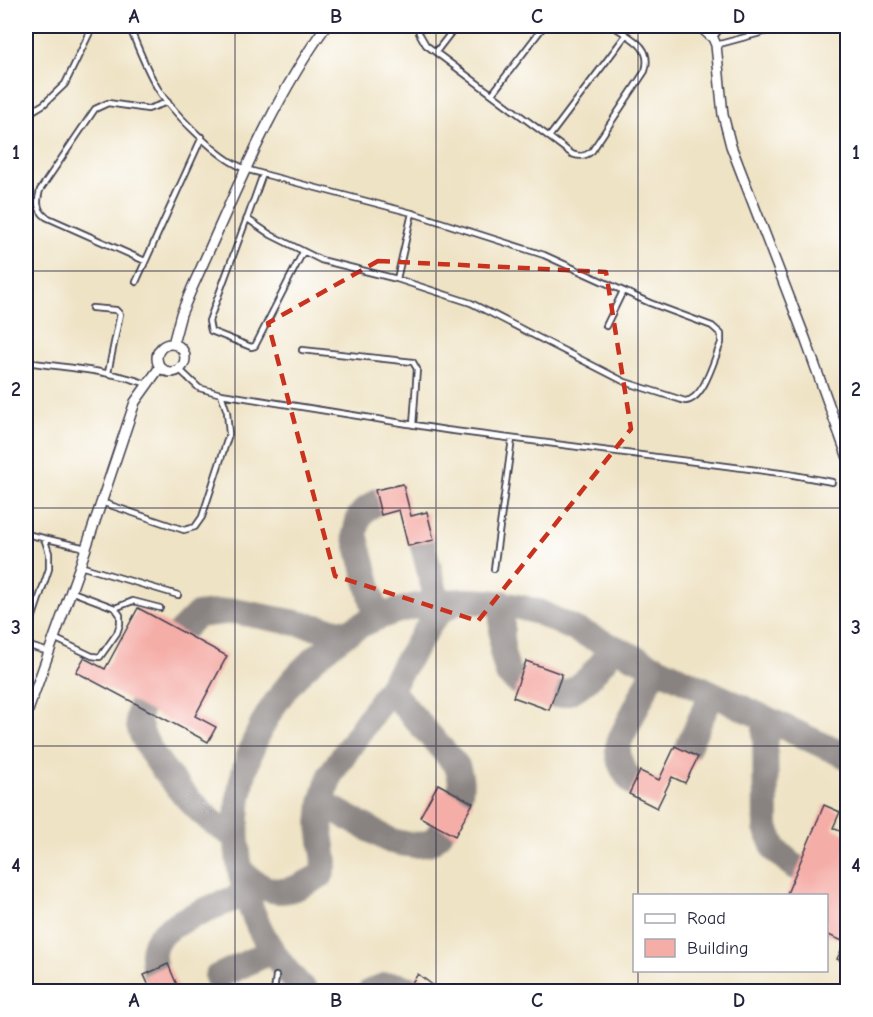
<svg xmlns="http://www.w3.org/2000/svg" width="873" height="1017" font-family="'Comic Neue',sans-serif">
  <rect width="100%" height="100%" fill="#fff"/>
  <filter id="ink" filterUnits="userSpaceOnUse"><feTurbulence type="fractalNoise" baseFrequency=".0167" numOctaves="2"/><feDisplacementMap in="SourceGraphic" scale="12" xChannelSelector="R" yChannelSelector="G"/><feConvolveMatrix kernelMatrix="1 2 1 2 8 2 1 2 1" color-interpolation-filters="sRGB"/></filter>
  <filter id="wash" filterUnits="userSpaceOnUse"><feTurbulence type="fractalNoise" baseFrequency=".008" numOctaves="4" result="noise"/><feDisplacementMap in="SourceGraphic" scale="24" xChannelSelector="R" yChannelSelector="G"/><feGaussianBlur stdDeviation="1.35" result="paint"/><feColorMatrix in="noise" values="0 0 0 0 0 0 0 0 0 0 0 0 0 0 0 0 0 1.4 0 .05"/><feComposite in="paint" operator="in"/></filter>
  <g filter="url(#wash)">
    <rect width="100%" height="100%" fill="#efe3c5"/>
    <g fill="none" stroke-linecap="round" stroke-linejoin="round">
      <path stroke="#888280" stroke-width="26" d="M 422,542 L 438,604
        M 502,603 L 502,652 L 508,674 L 518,682
        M 377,618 L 355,534 L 359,517 L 365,510 L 378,501
        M 181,631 L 197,615 L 234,611 L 348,633
        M 389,689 L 457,766 C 461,777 462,785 459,796
        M 554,695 C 580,695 600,666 614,647
        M 141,706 C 138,714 137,721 140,729 C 150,758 186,799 209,819 C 217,826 228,832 237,838
        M 765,718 L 766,828 L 775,850 L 795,867
        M 686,751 L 711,696
        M 634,784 C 623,772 615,758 619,742 L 656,667
        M 322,803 L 391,841 C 403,844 421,848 432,841 C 436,839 440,832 442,829
        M 241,871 C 270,899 288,895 321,875 L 325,862 L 320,826 L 322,803 L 330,775 L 389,689 L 433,619 L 443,609 L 455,603
        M 155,970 C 153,960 151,952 156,942 C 166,922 226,902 247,894
        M 217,977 L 272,951
        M 306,992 C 208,897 215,741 320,654 C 332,644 346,632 361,625 C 402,604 457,596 503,604 C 515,606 527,609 538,612 L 848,757
        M 370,992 C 383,985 393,983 407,988"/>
    </g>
    <g id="blocks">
      <path fill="#f5ada7" d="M 403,484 L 411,516 L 427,512 L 434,540 L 408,546 L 399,510 L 381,515 L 375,490 Z
        M 138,608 L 227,656 L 195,716 L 216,727 L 208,742 L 76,672 L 84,658 L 105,669 Z
        M 526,661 L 562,674 L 549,710 L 513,697 Z
        M 675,746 L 698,757 L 685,783 L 672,777 L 657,808 L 629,794 L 640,771 L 659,780 Z
        M 438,784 L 473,803 L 455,836 L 420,817 Z
        M 824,805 L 840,812 L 833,828 L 848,835 L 848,963 L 837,959 L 845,942 L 826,934 L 826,896 L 786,896 Z
        M 168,964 L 180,992 L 152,992 L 144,975 Z
        M 418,974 L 442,992 L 405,992 Z"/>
    </g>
  </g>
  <g filter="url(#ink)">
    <use href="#blocks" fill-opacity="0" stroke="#413f50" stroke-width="1.5"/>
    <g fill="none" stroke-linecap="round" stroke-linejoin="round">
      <defs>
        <path id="lane" d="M 129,26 C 138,47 146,69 158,89 C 171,110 214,154 237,165 C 245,170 254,171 263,174 L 412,213 L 544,255 L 650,303 L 712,326 L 721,334 L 721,343 C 714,359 704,400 685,401 L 625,382 L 471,303 L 397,279 L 321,260 L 271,235 L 249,220 L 248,216 L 263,174
          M 418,26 L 419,33 L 426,45 L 572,154 C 579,157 585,157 592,151 L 645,71 C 653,46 630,38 613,26
          M 713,38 L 722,26
          M 716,45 L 786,26
          M 436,52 L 456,26
          M 492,94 L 544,26
          M 26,115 L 44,104 L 65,84 L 93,26
          M 549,137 L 626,35
          M 247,218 L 209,321 L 211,331 L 251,347 L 255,346 L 303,252
          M 145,261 L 46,217 C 36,209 37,201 40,190 L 95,109 L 108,103 L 148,109 L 168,102
          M 397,279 L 412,213
          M 136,282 L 202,137
          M 26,305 L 27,304
          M 92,308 L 116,310 L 120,314 L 108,373
          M 606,326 L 623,291
          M 302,350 L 413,362 L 417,369 L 413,425
          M 26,362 C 66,368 108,370 147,384
          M 180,370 L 199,388 L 221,394 L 446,430 L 788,474 L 832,482
          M 101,502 L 184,530 L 195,527 L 202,517 L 229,434 L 227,412 L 221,394
          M 26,534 L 86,548
          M 80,566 L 178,595
          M 494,569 L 512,439
          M 115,608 L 133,601 L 160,608
          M 26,637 L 49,569 L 49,553 L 44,538
          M 54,638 L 92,656 L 100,657 L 117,633 L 120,624 L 120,615 L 115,608 L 70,591
          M 26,645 L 49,652
          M 274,992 L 276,976"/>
        <path id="street" d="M 699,26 L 713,38 L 716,45 L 723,115 L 731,146 L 805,338 L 848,458
          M157 358a14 14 0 1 1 28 0a14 14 0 1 1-28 0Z
          M 173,344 L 181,314 L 192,288 C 233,199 269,105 326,26
          M 26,716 L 80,566 L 135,402 L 160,367"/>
      </defs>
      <use href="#lane" stroke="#413f50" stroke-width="8"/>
      <use href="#street" stroke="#413f50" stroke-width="12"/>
      <use href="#lane" stroke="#fff" stroke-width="4.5"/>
      <use href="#street" stroke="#fff" stroke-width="9"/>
    </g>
  </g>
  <path fill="none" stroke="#c8321e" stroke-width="4.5" stroke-dasharray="12 8" stroke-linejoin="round" d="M 378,261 L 606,272 L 631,429 L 478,621 L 335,576 L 268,323 Z"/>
  <path fill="none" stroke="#22223b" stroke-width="1.5" stroke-opacity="0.55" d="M 235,26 L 235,992M 436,26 L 436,992M 638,26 L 638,896M 26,271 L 848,271M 26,508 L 848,508M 26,746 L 848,746M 638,970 L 638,992"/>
  <rect width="873" height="1017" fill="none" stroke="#fff" stroke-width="66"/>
  <rect x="633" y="894" width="195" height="78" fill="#ffffff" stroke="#a7a7b1" stroke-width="1.5"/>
  <rect x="645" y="914" width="30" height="9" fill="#ffffff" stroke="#a7a7b1" stroke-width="1.5"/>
  <text x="687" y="924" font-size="18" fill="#22223b">Road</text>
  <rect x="645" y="939" width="30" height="18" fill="#f5ada7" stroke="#a7a7b1" stroke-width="1.5"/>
  <text x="687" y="954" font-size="18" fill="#22223b">Building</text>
  <rect x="33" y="33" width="807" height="951" fill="none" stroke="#22223b" stroke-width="2"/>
  <g font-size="20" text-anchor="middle" font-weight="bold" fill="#22223b">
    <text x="134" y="23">A</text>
    <text x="336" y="23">B</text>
    <text x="537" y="23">C</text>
    <text x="739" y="23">D</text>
    <text x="16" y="159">1</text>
    <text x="856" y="159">1</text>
    <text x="16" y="396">2</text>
    <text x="856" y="396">2</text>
    <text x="16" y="634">3</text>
    <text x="856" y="634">3</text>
    <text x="16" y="872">4</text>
    <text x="856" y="872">4</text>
    <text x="134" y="1007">A</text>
    <text x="336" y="1007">B</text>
    <text x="537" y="1007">C</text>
    <text x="739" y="1007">D</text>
  </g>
</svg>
